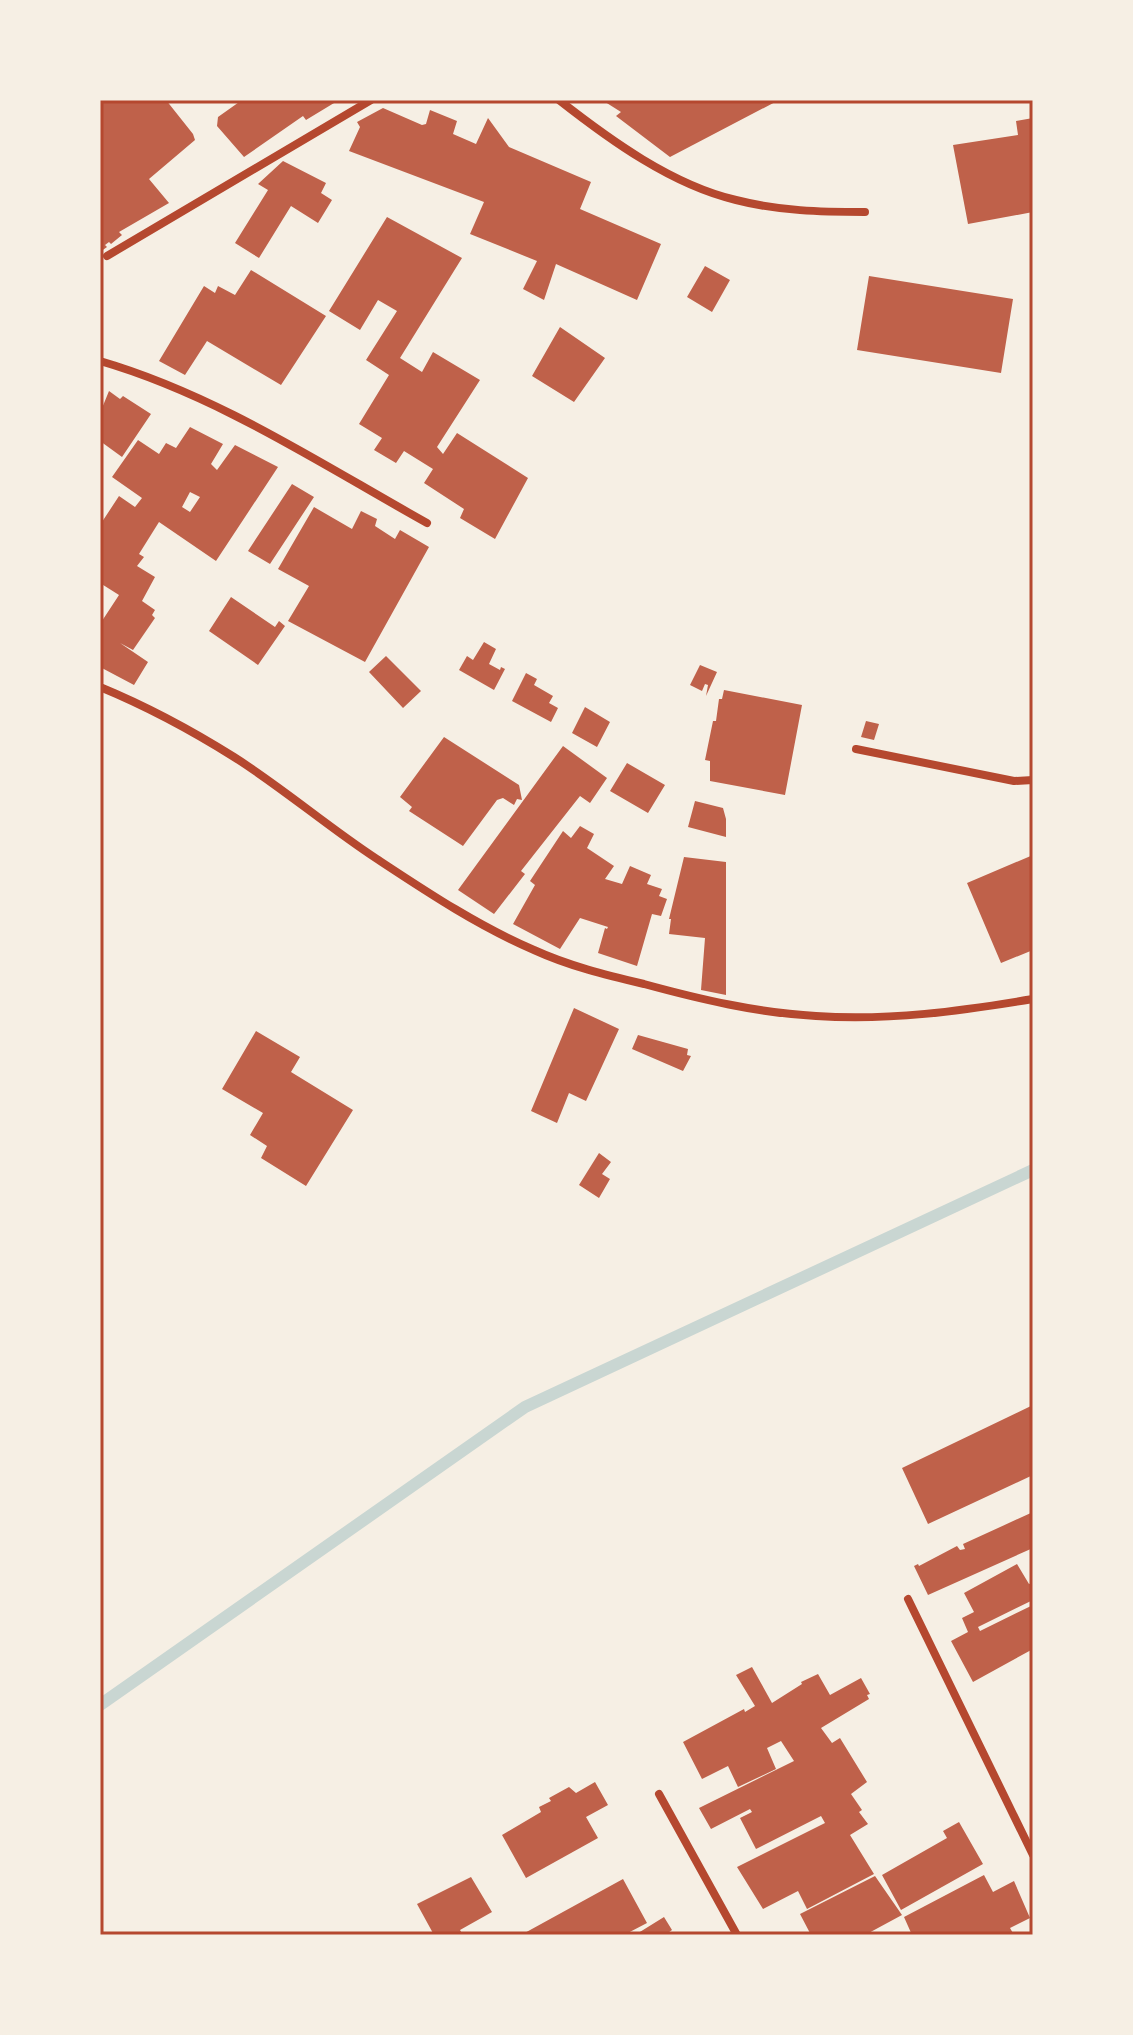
<svg xmlns="http://www.w3.org/2000/svg" width="1133" height="2035" font-family="'IBM Plex Serif',serif">
  <rect width="100%" height="100%" fill="#f6efe4"/>
  <g fill="none" stroke-linecap="round" stroke-linejoin="round">
    <path stroke="#c9d6d2" stroke-width="12" d="M 100,1705 L 525,1407 L 1033,1170"/>
  </g>
  <path fill="#bf614a" fill-rule="evenodd" d="M 106,100 L 166,100 L 193,134 L 195,140 L 149,179 L 169,203 L 119,232 L 122,235 L 111,244 L 109,242 L 105,245 L 107,247 L 100,252 L 100,105 Z
    M 242,100 L 339,100 L 306,120 L 303,116 L 244,157 L 217,126 L 218,117 Z
    M 602,100 L 779,100 L 670,157 L 616,116 L 621,112 Z
    M 383,108 L 422,125 L 426,124 L 430,110 L 457,121 L 453,134 L 476,144 L 488,118 L 509,147 L 591,182 L 580,209 L 661,244 L 637,300 L 556,264 L 544,300 L 523,289 L 537,261 L 470,234 L 484,202 L 349,151 L 360,127 L 357,122 Z
    M 1033,118 L 1033,212 L 968,224 L 953,145 L 1018,135 L 1016,121 Z
    M 283,161 L 326,183 L 321,193 L 332,200 L 318,223 L 291,206 L 259,258 L 235,243 L 268,190 L 258,184 Z
    M 387,217 L 462,258 L 400,358 L 422,372 L 433,352 L 480,380 L 437,447 L 443,454 L 457,433 L 528,478 L 495,539 L 460,518 L 464,509 L 424,483 L 433,469 L 404,451 L 396,463 L 374,450 L 382,438 L 359,424 L 389,375 L 366,360 L 397,311 L 378,300 L 360,330 L 329,311 Z
    M 705,266 L 730,280 L 712,312 L 687,297 Z
    M 251,270 L 326,316 L 281,385 L 207,341 L 185,375 L 159,361 L 204,286 L 215,293 L 218,286 L 235,295 Z
    M 869,276 L 1013,299 L 1001,373 L 857,350 Z
    M 560,327 L 605,358 L 574,402 L 532,376 Z
    M 109,391 L 120,399 L 123,396 L 151,414 L 122,457 L 100,441 L 100,413 Z
    M 190,427 L 223,444 L 211,464 L 217,470 L 235,445 L 278,467 L 216,561 L 159,522 L 139,554 L 144,557 L 137,566 L 155,577 L 142,601 L 155,610 L 152,615 L 155,618 L 133,650 L 120,643 L 148,662 L 134,685 L 100,667 L 100,624 L 119,595 L 100,583 L 100,525 L 119,496 L 135,507 L 142,498 L 112,477 L 138,440 L 159,454 L 166,443 L 176,448 ZM 190,492 L 200,497 L 190,512 L 182,507 Z
    M 292,484 L 314,497 L 270,564 L 248,551 Z
    M 314,507 L 352,529 L 361,511 L 377,519 L 375,526 L 395,539 L 400,530 L 429,547 L 365,662 L 288,621 L 309,586 L 278,569 Z
    M 231,597 L 275,627 L 279,621 L 285,626 L 258,665 L 209,631 Z
    M 484,642 L 496,649 L 489,664 L 500,670 L 501,667 L 505,669 L 494,690 L 459,670 L 467,656 L 473,660 Z
    M 386,656 L 421,691 L 403,708 L 369,672 Z
    M 700,665 L 717,672 L 706,696 L 708,685 L 705,684 L 702,691 L 690,685 Z
    M 526,673 L 537,679 L 534,685 L 553,696 L 549,703 L 558,708 L 551,722 L 512,701 Z
    M 724,690 L 802,705 L 785,795 L 710,781 L 710,761 L 705,760 L 713,721 L 716,721 L 719,699 L 722,699 Z
    M 585,707 L 610,722 L 597,747 L 572,733 Z
    M 866,721 L 879,724 L 874,740 L 861,737 Z
    M 444,737 L 519,785 L 522,800 L 517,799 L 514,805 L 503,798 L 497,800 L 463,846 L 409,811 L 412,807 L 400,797 Z
    M 563,746 L 607,778 L 590,803 L 580,796 L 521,871 L 525,874 L 494,914 L 458,890 Z
    M 627,763 L 665,785 L 648,813 L 610,791 Z
    M 695,801 L 723,808 L 726,819 L 726,837 L 688,827 Z
    M 580,826 L 594,834 L 587,848 L 614,866 L 605,879 L 622,884 L 630,866 L 651,875 L 647,884 L 662,889 L 659,896 L 667,899 L 661,916 L 652,914 L 637,966 L 598,953 L 605,928 L 607,929 L 608,927 L 580,918 L 560,949 L 513,924 L 535,885 L 530,881 L 563,831 L 571,838 Z
    M 1033,855 L 1033,950 L 1001,963 L 967,883 Z
    M 684,857 L 726,862 L 726,995 L 701,990 L 705,938 L 669,934 L 671,919 L 669,919 Z
    M 574,1008 L 619,1029 L 586,1101 L 569,1093 L 557,1123 L 531,1111 Z
    M 256,1031 L 300,1057 L 291,1072 L 353,1110 L 306,1186 L 261,1158 L 267,1146 L 250,1135 L 263,1113 L 222,1089 Z
    M 638,1035 L 688,1049 L 687,1055 L 691,1056 L 683,1071 L 632,1049 Z
    M 599,1153 L 611,1162 L 602,1174 L 610,1179 L 599,1198 L 579,1185 Z
    M 1033,1405 L 1033,1475 L 928,1524 L 902,1468 Z
    M 1033,1512 L 1033,1548 L 928,1595 L 914,1566 L 918,1564 L 919,1566 L 957,1546 L 960,1550 L 965,1549 L 963,1544 Z
    M 1017,1564 L 1029,1584 L 1033,1583 L 1033,1600 L 978,1627 L 980,1631 L 1033,1605 L 1033,1649 L 973,1682 L 951,1641 L 968,1632 L 962,1618 L 974,1612 L 964,1593 Z
    M 752,1667 L 772,1703 L 802,1684 L 801,1682 L 818,1674 L 830,1695 L 861,1678 L 870,1694 L 867,1695 L 869,1699 L 821,1728 L 832,1743 L 840,1738 L 867,1782 L 851,1794 L 862,1810 L 859,1812 L 868,1824 L 850,1835 L 874,1874 L 807,1909 L 798,1891 L 763,1909 L 737,1867 L 825,1823 L 821,1816 L 756,1849 L 740,1818 L 752,1812 L 750,1809 L 711,1829 L 699,1808 L 794,1761 L 781,1741 L 767,1748 L 776,1769 L 738,1787 L 728,1766 L 702,1779 L 683,1742 L 744,1709 L 745,1712 L 755,1706 L 736,1675 Z
    M 595,1782 L 608,1805 L 586,1817 L 598,1838 L 526,1878 L 502,1835 L 541,1812 L 539,1807 L 551,1801 L 549,1798 L 569,1787 L 576,1793 Z
    M 959,1822 L 983,1864 L 901,1910 L 882,1875 L 947,1838 L 943,1831 Z
    M 984,1875 L 993,1892 L 1014,1881 L 1030,1918 L 1010,1928 L 1014,1935 L 912,1935 L 904,1917 Z
    M 875,1876 L 902,1915 L 865,1935 L 811,1935 L 800,1914 Z
    M 471,1877 L 492,1912 L 460,1930 L 463,1935 L 434,1935 L 417,1904 Z
    M 623,1879 L 647,1923 L 624,1935 L 521,1935 Z
    M 664,1917 L 672,1930 L 665,1935 L 635,1935 Z"/>
  <g fill="none" stroke-linecap="round" stroke-linejoin="round">
    <path stroke="#b5482f" stroke-width="8" d="M 559,100 C 610,140 672,185 736,200 C 779,211 821,212 865,212
      M 107,256 L 371,100
      M 100,361 C 217,395 321,464 427,523
      M 100,687 C 146,706 191,730 234,757 C 283,788 328,827 377,859 C 427,892 478,926 534,950 C 569,966 606,975 644,984 C 699,999 758,1013 816,1016 C 889,1021 961,1011 1033,999
      M 856,749 L 1014,781 L 1033,780
      M 908,1599 L 1033,1855
      M 659,1794 L 737,1935"/>
  </g>
  <rect width="1133" height="2035" fill="none" stroke="#f6efe4" stroke-width="204"/>
  <rect x="102" y="102" width="929" height="1831" fill="none" stroke="#b5482f" stroke-width="3"/>
</svg>
